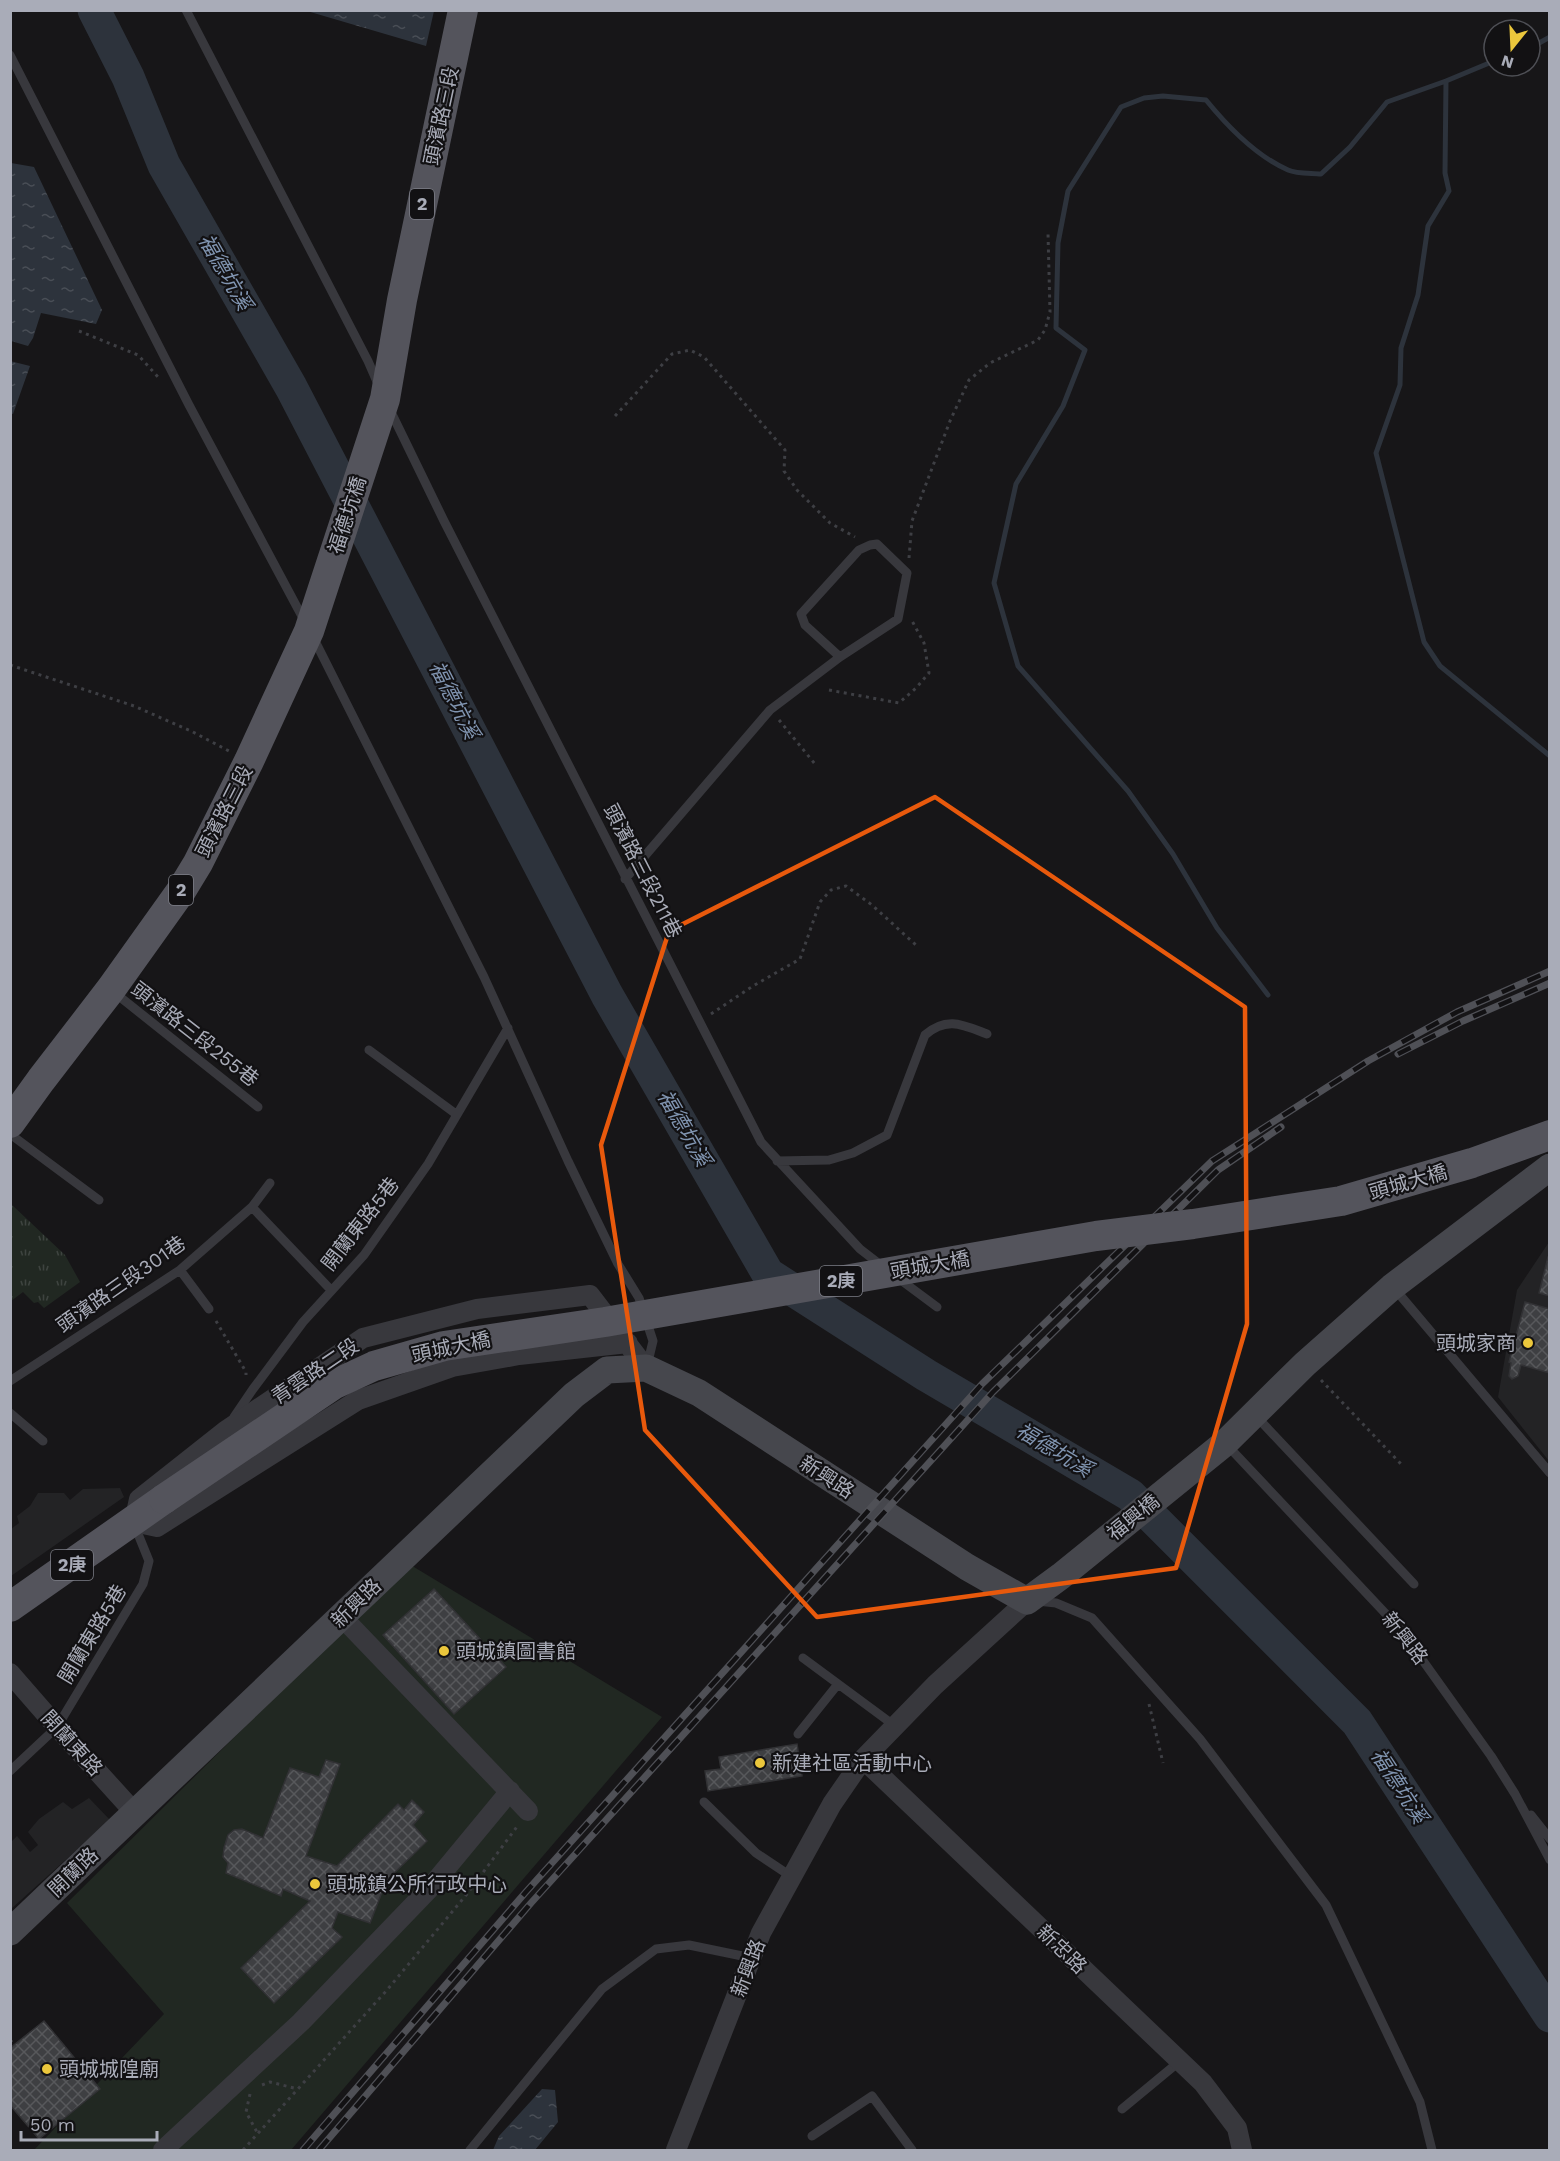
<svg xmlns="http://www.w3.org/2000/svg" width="1560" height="2161" font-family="'Work Sans','Noto Sans TC',sans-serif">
  <defs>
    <pattern id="grass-tufts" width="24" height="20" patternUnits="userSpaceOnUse" patternTransform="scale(1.5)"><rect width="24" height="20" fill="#212822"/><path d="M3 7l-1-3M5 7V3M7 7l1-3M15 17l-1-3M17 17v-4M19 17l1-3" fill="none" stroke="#3e4440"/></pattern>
    <pattern id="water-ripples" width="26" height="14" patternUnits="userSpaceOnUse" patternTransform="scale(1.5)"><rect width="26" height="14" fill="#2d333c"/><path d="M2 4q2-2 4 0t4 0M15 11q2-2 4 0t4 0" fill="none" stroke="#494e56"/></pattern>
    <pattern id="building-cross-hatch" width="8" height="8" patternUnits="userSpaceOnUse" patternTransform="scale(1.5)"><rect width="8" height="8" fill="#3e3f42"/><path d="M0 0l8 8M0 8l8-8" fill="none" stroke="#57585b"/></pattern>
  </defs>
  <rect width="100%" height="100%" fill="#171618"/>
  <path fill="#232325" d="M 1549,1242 L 1549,1461 L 1498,1397 L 1517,1290 Z
    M 120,1488 L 124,1497 L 11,1576 L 11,1529 L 19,1523 L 17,1516 L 30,1506 L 38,1493 L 64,1493 L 70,1500 L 83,1489 Z
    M 89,1798 L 110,1820 L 11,1909 L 11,1842 L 17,1836 L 30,1852 L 38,1845 L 28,1832 L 39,1819 L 63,1802 L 72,1809 Z"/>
  <path fill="url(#grass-tufts)" d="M 11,1204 L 65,1255 L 80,1282 L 44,1308 L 38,1302 L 34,1303 L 23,1292 L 11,1301 Z"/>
  <path fill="#212822" d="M 409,1564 L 662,1717 L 291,2150 L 34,2150 L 164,2014 L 67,1903 Z"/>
  <path fill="url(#water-ripples)" d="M 307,11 L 434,10 L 434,11 L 426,46 Z
    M 11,163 L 34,167 L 102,310 L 96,324 L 41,313 L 33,338 L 28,346 L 11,341 Z
    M 10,361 L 30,366 L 13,414 L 10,413 Z
    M 542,2089 L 555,2090 L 558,2122 L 535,2150 L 493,2150 L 499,2136 Z"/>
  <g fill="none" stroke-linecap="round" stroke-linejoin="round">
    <path stroke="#2d333c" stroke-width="5" d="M 1530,48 L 1550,37
      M 1494,61 L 1446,81 L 1445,173 L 1449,191 L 1428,226 L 1418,295 L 1401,348 L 1400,385 L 1376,453 L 1424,642 L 1440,666 L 1550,756
      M 1268,995 L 1217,928 L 1173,854 L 1128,791 L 1018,666 L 994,583 L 1016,484 L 1063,406 L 1085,350 L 1056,328 L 1058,243 L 1068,191 L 1121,107 L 1144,98 L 1163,96 L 1206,100 C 1228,127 1256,156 1288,170 C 1297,174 1311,173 1321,174 L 1350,147 L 1387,102 L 1446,81"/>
    <path stroke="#2d333c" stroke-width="33" d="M 94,10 L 128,77 L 164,165 L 291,387 L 607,995 L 768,1274 L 926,1375 L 1130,1495 L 1357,1722 L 1550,2016"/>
  </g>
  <path fill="url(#building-cross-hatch)" stroke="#313134" stroke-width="1.5" d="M 1548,1257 L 1550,1257 L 1550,1296 L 1539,1293 Z
    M 1525,1302 L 1550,1309 L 1550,1373 L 1521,1365 L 1518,1376 L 1512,1379 L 1509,1376 L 1511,1363 L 1509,1362 Z
    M 434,1589 L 506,1667 L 454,1714 L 383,1635 Z
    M 797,1744 L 802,1776 L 708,1791 L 705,1771 L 721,1769 L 719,1757 Z
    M 326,1760 L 340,1764 L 306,1856 L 337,1866 L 398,1804 L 404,1810 L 412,1800 L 424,1812 L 413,1825 L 427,1841 L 386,1881 L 378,1874 L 370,1881 L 384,1887 L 370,1923 L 338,1912 L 332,1928 L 342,1937 L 274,2003 L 241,1968 L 310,1901 L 283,1889 L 281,1896 L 226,1873 L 228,1863 L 223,1857 L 224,1848 L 228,1835 L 234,1830 L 242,1829 L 263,1838 L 290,1768 L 319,1777 Z
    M 44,2021 L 100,2089 L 39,2139 L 10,2105 L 10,2048 Z"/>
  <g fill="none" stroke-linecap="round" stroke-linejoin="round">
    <path stroke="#3e3f44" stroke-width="3" stroke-dasharray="3 4.5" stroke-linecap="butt" d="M 79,331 L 138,355 L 159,378
      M 615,416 L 672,354 L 690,350 L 704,357 L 785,450 L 784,471 L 797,490 L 830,523 L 855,537
      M 909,558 L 912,521 L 950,421 L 969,380 L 990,363 L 1038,340 L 1045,330 L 1050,312 L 1048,233
      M 10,665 L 134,706 L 191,731 L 229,751
      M 829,690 L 899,703 L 916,688 L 929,673 L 924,643 L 911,619
      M 779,720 L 815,764
      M 711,1014 L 753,986 L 800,959 L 820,902 L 831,890 L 846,886 L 872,905 L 917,946
      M 216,1321 L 246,1372 L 246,1375
      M 1321,1380 L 1401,1464
      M 1149,1704 L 1163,1763
      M 10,2040 L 15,2045
      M 262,2085 L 270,2082 L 298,2089
      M 250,2094 L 246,2112 L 258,2134
      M 243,2150 L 387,1990 L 467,1894 L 519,1824"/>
    <path stroke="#38383d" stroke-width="9" d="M 186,10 L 368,361 L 378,384
      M 10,55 L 189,405 L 305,622
      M 390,410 L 444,521 L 761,1142 L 860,1249 L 882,1266
      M 313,637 L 484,977 L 568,1161 L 618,1264 L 639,1298 L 653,1341 L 647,1366
      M 625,879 L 770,710 L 840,657 L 898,619 L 907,573 L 877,544 L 870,545 L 859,550 L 801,614 L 805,625 L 840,657
      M 115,993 L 258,1107
      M 369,1050 L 456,1114
      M 10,1134 L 99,1200
      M 777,1161 L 829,1160 L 853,1153 L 887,1135 L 925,1035 C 947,1016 963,1025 987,1034
      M 252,1207 L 331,1290
      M 180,1270 L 209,1309
      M 898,1278 L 937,1307
      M 1394,1288 L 1550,1473
      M 10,1381 L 180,1270 L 252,1207 L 270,1183
      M 10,1413 L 43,1441
      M 1255,1415 L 1414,1584
      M 234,1417 L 253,1389 L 303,1322 L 364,1255 L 428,1164 L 508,1028
      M 1227,1445 L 1401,1630 L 1491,1756 L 1515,1794 L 1550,1860
      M 1037,1601 L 1056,1603 L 1092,1618 L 1200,1739 L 1326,1905 L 1420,2102 L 1432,2150
      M 803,1658 L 895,1726
      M 798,1734 L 838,1684
      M 10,1771 L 57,1727 L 143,1584 L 149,1561 L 134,1524
      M 704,1802 L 756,1853 L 792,1877
      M 1531,1815 L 1550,1839
      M 1122,2109 L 1180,2061
      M 812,2136 L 872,2096 L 912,2150
      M 470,2150 L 602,1989 L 656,1949 L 689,1945 L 752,1958"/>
    <path stroke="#38383d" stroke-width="20" d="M 628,1343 L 519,1355 L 452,1367 L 358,1400 L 157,1527 L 134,1522 L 139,1499 L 225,1431 L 363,1338 L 477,1309 L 590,1295 L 646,1368
      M 342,1617 L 528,1811
      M 10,1673 L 57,1727 L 135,1813
      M 863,1759 L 1203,2083 L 1237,2128 L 1242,2150
      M 163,2150 L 301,2022 L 429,1889 L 510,1791
      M 676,2150 L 761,1933 L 832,1804 L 863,1759 L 935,1685 L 1027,1601"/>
    <path stroke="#46474d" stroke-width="27" d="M 10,1932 L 574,1395 L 607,1370 L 646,1368 L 699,1393 L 967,1567 L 1027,1601 L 1061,1576 L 1225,1443 L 1305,1364 L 1392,1287 L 1550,1167"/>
    <path stroke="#54545c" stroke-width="30" d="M 10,1123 L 41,1080 L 111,989 L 181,891 L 198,863 L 249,761 L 309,631 L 385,399 L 402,300 L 463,10
      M 10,1607 L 164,1499"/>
    <defs>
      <path id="rail" d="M 1398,1054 L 1463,1021 L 1550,983
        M 303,2150 L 525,1893 L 982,1384 L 1212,1161 L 1368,1061 L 1457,1012 L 1550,971
        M 319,2150 L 531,1903 L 993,1392 L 1218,1170 L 1281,1127"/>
    </defs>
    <use href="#rail" stroke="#4f5056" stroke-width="7"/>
    <use href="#rail" stroke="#121113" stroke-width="4.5" stroke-dasharray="14" stroke-linecap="butt"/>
    <path stroke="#54545c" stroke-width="30" d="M 164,1499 L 333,1385 L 374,1366 L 444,1346 L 605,1322 L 1096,1236 L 1193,1224 L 1341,1201 L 1472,1163 L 1550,1135"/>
  </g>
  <path fill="none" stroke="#e8590c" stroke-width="4.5" stroke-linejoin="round" d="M 935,797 L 1245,1007 L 1247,1324 L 1176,1568 L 817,1617 L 645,1430 L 601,1145 L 669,931 Z"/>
  <g fill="#ebc73c" stroke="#121113" stroke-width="2">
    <circle cx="1528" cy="1343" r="6"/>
    <circle cx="444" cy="1651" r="6"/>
    <circle cx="760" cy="1763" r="6"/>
    <circle cx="315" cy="1884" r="6"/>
    <circle cx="47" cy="2069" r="6"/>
  </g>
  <g text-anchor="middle" stroke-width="4.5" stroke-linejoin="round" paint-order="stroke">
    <g fill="#121113" stroke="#7c7e86" stroke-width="1.5">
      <rect x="410" y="189" width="24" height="30" rx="4.5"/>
      <rect x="169" y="875" width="24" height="30" rx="4.5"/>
      <rect x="820" y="1266" width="42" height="30" rx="4.5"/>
      <rect x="51" y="1550" width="42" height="30" rx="4.5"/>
    </g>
    <g font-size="18" font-weight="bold" fill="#a9acb8">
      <text x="422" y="210">2</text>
      <text x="181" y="896">2</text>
      <text x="841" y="1287">2庚</text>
      <text x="72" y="1571">2庚</text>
    </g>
    <g font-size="20" fill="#a9acb8" stroke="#121113">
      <text transform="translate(441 116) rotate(-78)" y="7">頭濱路三段</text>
      <text transform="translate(347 515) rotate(-72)" y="7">福德坑橋</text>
      <text transform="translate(224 811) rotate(-63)" y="7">頭濱路三段</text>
      <text transform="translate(643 871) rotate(63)" y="7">頭濱路三段211巷</text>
      <text transform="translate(195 1034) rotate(38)" y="7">頭濱路三段255巷</text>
      <text transform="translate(1408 1182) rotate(-16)" y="7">頭城大橋</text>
      <text transform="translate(360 1224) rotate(-52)" y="7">開蘭東路5巷</text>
      <text transform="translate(930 1265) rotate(-10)" y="7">頭城大橋</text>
      <text transform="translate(121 1284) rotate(-35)" y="7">頭濱路三段301巷</text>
      <text transform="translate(451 1347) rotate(-12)" y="7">頭城大橋</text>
      <text transform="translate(315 1371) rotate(-34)" y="7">青雲路二段</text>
      <text transform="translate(827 1477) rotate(33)" y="7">新興路</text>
      <text transform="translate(1133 1517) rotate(-39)" y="7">福興橋</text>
      <text transform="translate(356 1603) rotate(-44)" y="7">新興路</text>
      <text transform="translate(92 1634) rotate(-59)" y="7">開蘭東路5巷</text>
      <text transform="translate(1405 1638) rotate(52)" y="7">新興路</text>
      <text transform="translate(72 1743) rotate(48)" y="7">開蘭東路</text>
      <text transform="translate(73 1872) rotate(-44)" y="7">開蘭路</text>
      <text transform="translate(1062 1949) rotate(44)" y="7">新忠路</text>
      <text transform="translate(748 1968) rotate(-69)" y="7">新興路</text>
    </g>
    <g font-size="20" fill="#a9acb8" stroke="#121113" text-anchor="start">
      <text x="1516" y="1350" text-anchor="end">頭城家商</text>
      <text x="456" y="1658">頭城鎮圖書館</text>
      <text x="772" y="1770">新建社區活動中心</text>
      <text x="327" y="1891">頭城鎮公所行政中心</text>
      <text x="59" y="2076">頭城城隍廟</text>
    </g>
    <g font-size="21" font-style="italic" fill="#8195b1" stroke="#121113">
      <text transform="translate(225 272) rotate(60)" y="7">福德坑溪</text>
      <text transform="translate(454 700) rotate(63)" y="7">福德坑溪</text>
      <text transform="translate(684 1128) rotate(60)" y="7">福德坑溪</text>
      <text transform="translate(1054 1450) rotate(31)" y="7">福德坑溪</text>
      <text transform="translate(1399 1786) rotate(57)" y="7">福德坑溪</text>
    </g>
  </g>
  <rect width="1560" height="2161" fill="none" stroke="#a9acb8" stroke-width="24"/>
  <g transform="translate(1512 48) rotate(198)"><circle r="28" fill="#121113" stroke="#4e4f55" stroke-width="1.5"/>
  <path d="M0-4.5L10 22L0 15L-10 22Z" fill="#ebc73c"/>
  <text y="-9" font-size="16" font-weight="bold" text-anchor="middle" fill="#a9acb8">N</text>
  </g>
  <path d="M21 2131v9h136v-9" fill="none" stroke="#a9acb8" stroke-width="3"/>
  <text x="30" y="2131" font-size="18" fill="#a9acb8" stroke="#121113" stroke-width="4.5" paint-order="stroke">50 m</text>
</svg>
